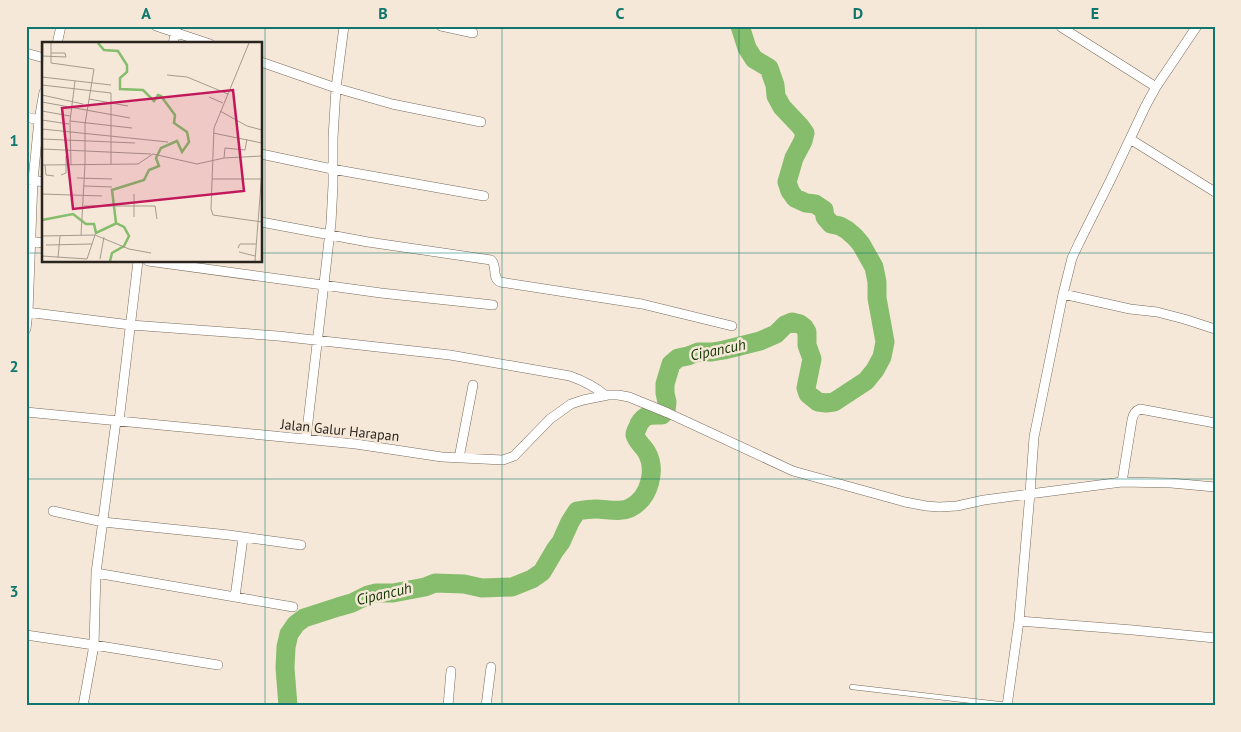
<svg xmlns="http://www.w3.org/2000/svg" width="1241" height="732" font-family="'PT Sans',sans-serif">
  <rect width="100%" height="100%" fill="#f6e8d8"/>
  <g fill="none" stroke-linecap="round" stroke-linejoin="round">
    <path stroke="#85bd6c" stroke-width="19" d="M 288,706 L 285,668 L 286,647 L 289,634 L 296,624 L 304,618 L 338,607 L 352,603 L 368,595 L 376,593 L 393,593 L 425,587 L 435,583 L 464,584 L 482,588 L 512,587 L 532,579 L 542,572 L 555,550 L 561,542 L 570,522 L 577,511 C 583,510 589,509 596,509 C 607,509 619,513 630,508 C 650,498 657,469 646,451 C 643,446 637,442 635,435 C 635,431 638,428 639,424 C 645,414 650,415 662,415 L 666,411 L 667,402 L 665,393 L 665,384 L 671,364 L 678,358 L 688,356 L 698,352 L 712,352 L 724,350 L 760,341 L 776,334 L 785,325 L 792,322 L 800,324 L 804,327 L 807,332 L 807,345 L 812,359 L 806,388 L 808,394 L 818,402 L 826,403 L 834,402 L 866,381 L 875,370 L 882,357 L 885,342 L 877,298 L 877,282 L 874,267 L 861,244 L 855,237 L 847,230 L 840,226 L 831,224 L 825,217 L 824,210 L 815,204 L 806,203 L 795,198 L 790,191 L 787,182 L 794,158 L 803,141 L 805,133 L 800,126 L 782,107 L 776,96 L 775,85 L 769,68 L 754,59 L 747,48 L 740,26"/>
    <defs>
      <path id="lane" d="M 852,687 L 1007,705"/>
      <path id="street" d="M 156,26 L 210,44
        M 441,26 L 473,33
        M 1061,27 L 1156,87
        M 57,44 L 61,26
        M 173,44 L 177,26
        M 26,53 L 44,58
        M 261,62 L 336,88 L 392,104 L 481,122
        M 26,117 L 39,120
        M 1130,139 L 1215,192
        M 261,154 L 332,169 L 484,196
        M 26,179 L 44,182
        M 261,222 L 368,242 L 491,260 C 498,266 491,277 500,282 L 642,304 L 732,326
        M 27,241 L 44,243
        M 148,261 L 381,293 L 493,305
        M 1063,294 L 1130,309 L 1157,312 L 1184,319 L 1215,329
        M 26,312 L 131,325 L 278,336 L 450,355 L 570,376 C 584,381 594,386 605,395
        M 26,329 L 28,312 L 33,180 L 39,120 L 44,92
        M 26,412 L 356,444 L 442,457 L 503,460 L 514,456 L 550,419 L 571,404 L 583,400 L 608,395 L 618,395 L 629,397 L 668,413 L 793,471 L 905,502 L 926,506 L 939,507 L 957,506 L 984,500 L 1122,482 L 1171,483 L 1215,487
        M 119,421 L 138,261
        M 306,439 L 331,223 L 333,185 L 333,138 L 336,88 L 344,26
        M 459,458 L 473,385
        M 1122,482 L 1132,420 C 1133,414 1135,411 1140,409 L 1215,423
        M 53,511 L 103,522 L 229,535 L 301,545
        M 96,573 L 293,607
        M 235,597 L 243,538
        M 1019,621 L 1133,630 L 1215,638
        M 26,635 L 94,645 L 218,665
        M 83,706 L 94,645 L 96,573 L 116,421
        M 448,706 L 451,671
        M 486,706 L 491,667
        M 1007,706 L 1019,621 L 1030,493 L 1034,437 L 1063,294 L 1072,258 L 1079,243 L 1111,179 L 1146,105 L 1156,87 L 1197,26"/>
    </defs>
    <use href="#lane" stroke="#786b5d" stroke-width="5.5"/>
    <use href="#street" stroke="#786b5d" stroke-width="10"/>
    <use href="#lane" stroke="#fff" stroke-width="4.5"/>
    <use href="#street" stroke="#fff" stroke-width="9"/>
  </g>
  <path fill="none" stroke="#0f766e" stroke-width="1" stroke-opacity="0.55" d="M 265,26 L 265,706M 502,26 L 502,706M 739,26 L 739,706M 976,26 L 976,706M 26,253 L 44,253M 261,253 L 1215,253M 26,479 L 1215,479"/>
  <g text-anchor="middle" stroke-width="5" stroke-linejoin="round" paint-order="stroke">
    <g font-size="14" fill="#29241e" stroke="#f6e8d8">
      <text transform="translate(340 430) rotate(6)" y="5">Jalan Galur Harapan</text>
    </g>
    <g font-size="15" font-style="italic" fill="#133700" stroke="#f6e8d8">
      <text transform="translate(718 350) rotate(-12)" y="5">Cipancuh</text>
      <text transform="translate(384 594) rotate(-13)" y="5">Cipancuh</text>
    </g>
  </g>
  <g transform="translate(42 42)">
    <rect width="220" height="220" fill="#f6e8d8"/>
    <path fill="none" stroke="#85bd6c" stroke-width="2.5" d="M 56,1 L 62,8 L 76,9 L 85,23 L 85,30 L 78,36 L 78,47 L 101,48 L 112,59 L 116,53 L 119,54 L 133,73 L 132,81 L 145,90 L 147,100 L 140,110 L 135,99 L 119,106 L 114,116 L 117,124 L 107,128 L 102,138 L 70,148 L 74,181 L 82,185 L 87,194 L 82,204 L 70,211 L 68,219M 0,178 L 31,172 L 44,182 L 52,182 L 54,191 L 75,181"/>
    <path fill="none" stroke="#a49a8e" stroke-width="1" d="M 9,1 L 9,21 L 52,27 L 43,82 L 43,122M 207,1 L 172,86 L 169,167 L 171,173 L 220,180M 0,14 L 24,15 L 23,11 L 9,11M 125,33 L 145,35 L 186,52M 0,35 L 69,43M 0,43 L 69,51 L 69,122M 0,49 L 1,1M 0,53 L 41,62M 167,55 L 181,61M 47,57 L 86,64M 0,60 L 88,76M 0,69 L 28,74M 178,69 L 205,84 L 220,88M 0,78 L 27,82M 28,79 L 90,86M 0,87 L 126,100M 171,91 L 220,101M 0,97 L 93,101M 0,107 L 109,112M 182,116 L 183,106 L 203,108 L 205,97M 0,123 L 96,122 L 111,112 L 155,122 L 182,116 L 220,114M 3,123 L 4,133 L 12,134M 29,123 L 28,79 L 33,39M 19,133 L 24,131 L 24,114M 35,136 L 70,137M 170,137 L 219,137M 42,144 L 70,145M 0,152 L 60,154M 92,152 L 92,175M 42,164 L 113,164 L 115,177M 39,193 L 43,122M 53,193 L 87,207 L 109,211M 0,194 L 53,193 L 45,217 L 0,214M 4,203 L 50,202M 196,206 L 198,202 L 214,202M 197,210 L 213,214M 16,216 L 18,194M 58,217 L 62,195M 213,219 L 220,129"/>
    <path fill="#c2185b" fill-opacity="0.15" stroke="#c2185b" stroke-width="2.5" d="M 191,48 L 202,149 L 31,167 L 20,66 Z"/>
    <rect width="220" height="220" fill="none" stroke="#29241e" stroke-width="2.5"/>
  </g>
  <rect width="1241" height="732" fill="none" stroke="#f6e8d8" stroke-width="55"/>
  <rect x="28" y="28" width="1186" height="676" fill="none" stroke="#0f766e" stroke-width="2"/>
  <g font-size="16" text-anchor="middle" font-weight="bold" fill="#0f766e">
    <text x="146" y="19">A</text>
    <text x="383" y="19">B</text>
    <text x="620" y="19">C</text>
    <text x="858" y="19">D</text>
    <text x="1095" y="19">E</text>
    <text x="14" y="146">1</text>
    <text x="14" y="372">2</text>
    <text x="14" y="597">3</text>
  </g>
</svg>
